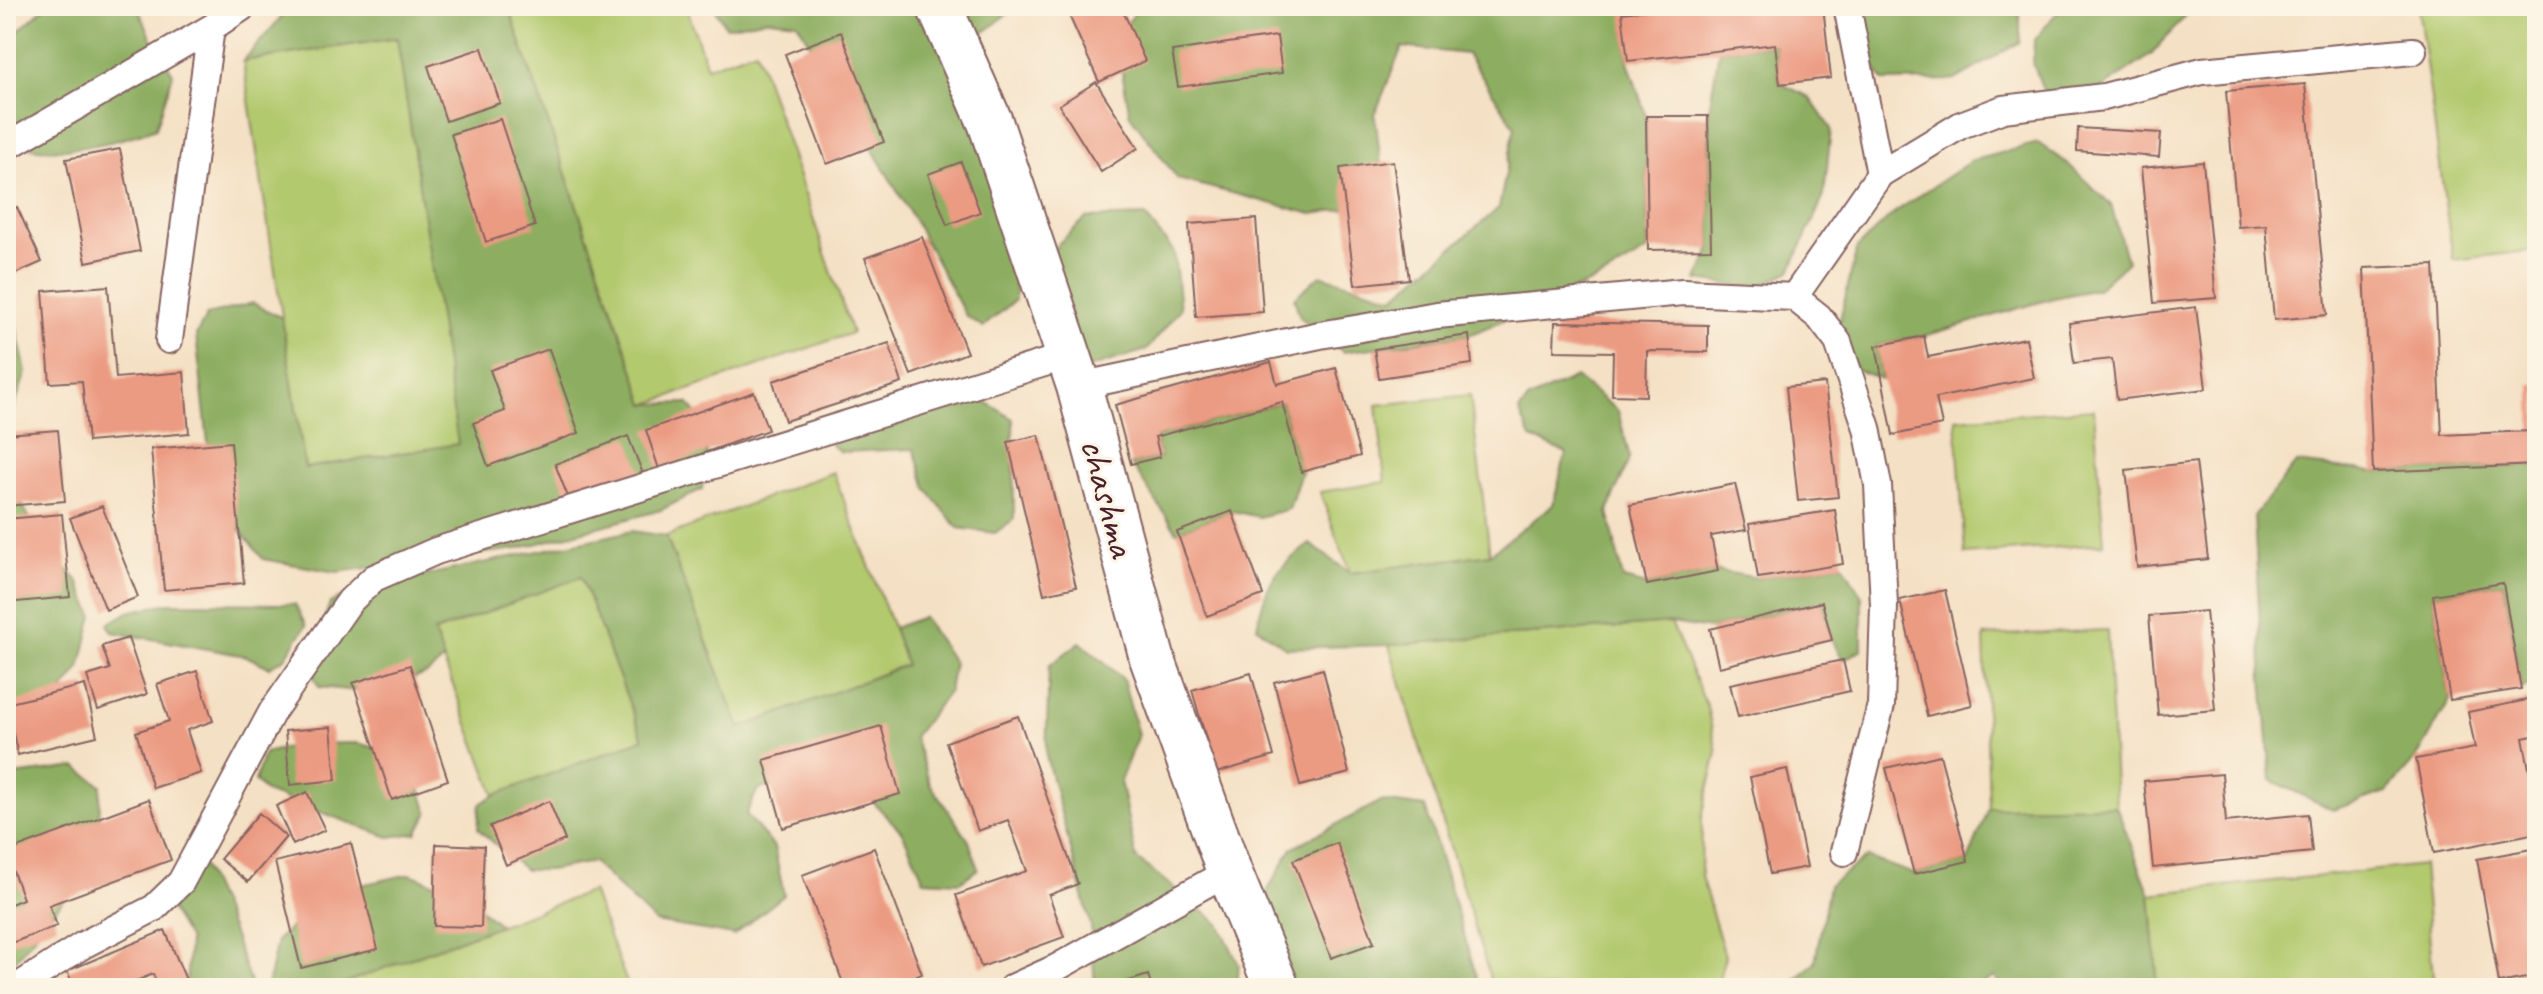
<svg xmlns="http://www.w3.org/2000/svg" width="2543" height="994" font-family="Caveat,sans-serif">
  <rect width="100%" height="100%" fill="#fcf5e5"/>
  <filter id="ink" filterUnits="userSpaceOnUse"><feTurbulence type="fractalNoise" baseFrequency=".0125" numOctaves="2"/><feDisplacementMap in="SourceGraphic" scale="16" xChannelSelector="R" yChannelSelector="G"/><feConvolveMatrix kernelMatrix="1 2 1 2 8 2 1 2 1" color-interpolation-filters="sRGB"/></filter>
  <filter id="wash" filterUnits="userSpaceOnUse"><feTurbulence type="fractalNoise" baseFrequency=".006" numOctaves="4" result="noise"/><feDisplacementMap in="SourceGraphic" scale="32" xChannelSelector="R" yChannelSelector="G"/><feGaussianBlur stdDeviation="1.8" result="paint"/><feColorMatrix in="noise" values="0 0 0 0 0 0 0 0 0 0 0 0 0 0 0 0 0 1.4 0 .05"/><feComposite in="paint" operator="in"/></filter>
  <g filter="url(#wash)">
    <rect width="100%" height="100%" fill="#f4e0c4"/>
    <path fill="#b2c96e" stroke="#7e744c" stroke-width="2" d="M 508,6 L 686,6 L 707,67 L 756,50 L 852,333 L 645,405 Z
      M 2418,6 L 2537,6 L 2537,250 L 2453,260 Z
      M 397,38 L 459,445 L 305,468 L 243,61 Z
      M 1470,395 L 1490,554 L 1350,573 L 1320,492 L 1385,482 L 1377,405 Z
      M 2094,409 L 2104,544 L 1965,554 L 1956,419 Z
      M 833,472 L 907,664 L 740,729 L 666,536 Z
      M 581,576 L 643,739 L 495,795 L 433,633 Z
      M 1671,623 L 1707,707 L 1717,752 L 1702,817 L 1701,876 L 1725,956 L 1717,988 L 1493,988 L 1389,645 Z
      M 2107,630 L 2116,806 L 1989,808 L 1984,636 Z
      M 2423,865 L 2434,988 L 2158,988 L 2150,894 Z
      M 592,891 L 629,988 L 331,988 Z"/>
    <path fill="#8dad61" stroke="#6c6646" stroke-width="2" d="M 46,6 L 137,6 L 151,37 L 173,74 L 156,128 C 122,141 67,154 31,148 L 6,118 L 6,42 Z
      M 291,6 L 508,6 L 645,404 L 688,403 L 710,431 L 702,489 L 661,510 L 517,549 L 336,572 L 263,559 L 214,497 L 196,335 L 207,315 L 253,303 L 282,318 L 305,468 L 458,444 L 397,38 L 243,61 Z
      M 713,6 L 1007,6 L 1010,12 L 963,49 L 1014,248 L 1015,300 L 983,327 L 966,316 L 909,211 L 797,22 L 768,19 L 726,27 Z
      M 1140,6 L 1623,6 L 1628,61 L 1646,116 L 1648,250 L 1603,277 L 1469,335 L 1343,352 L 1300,317 L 1294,298 L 1320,275 L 1394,297 L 1499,208 L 1515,127 L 1467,54 L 1402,47 L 1375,114 L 1383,184 L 1364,206 L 1312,214 L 1178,179 L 1130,115 L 1116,39 Z
      M 1856,6 L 2020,6 L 2020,42 L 1955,80 L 1884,81 L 1863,51 Z
      M 2062,6 L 2188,6 L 2189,12 L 2151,55 L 2092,95 L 2046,98 L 2033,63 L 2034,41 Z
      M 1775,44 L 1780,83 L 1809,97 L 1831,129 L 1824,196 L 1790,271 L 1756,288 L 1697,280 L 1711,249 L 1708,116 L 1719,50 Z
      M 2038,143 L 2067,163 L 2111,205 L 2127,262 L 2097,289 L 2054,298 L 1924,336 L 1876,346 L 1882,379 L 1856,370 L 1838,328 L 1857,248 L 1895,212 L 1971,161 Z
      M 1145,216 L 1174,252 L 1180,309 L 1147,350 L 1088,368 L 1030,291 L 1057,245 L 1086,218 Z
      M 6,314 L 15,322 L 26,372 L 11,416 L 9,483 L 48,549 L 78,581 L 93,615 L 80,668 L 34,728 L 6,741 Z
      M 1576,377 L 1618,411 L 1630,458 L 1608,511 L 1623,579 L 1647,585 L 1718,571 L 1758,578 L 1843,564 L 1862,597 L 1862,649 L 1843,660 L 1832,640 L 1822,602 L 1710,629 L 1671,623 L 1389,645 L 1286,648 L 1257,627 C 1266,583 1274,570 1310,544 L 1350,573 L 1490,554 L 1553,505 L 1566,453 L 1531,438 L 1519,411 L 1529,399 Z
      M 928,391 L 986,402 L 1013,419 L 1014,519 L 995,533 L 958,528 L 926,488 L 914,449 L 841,452 L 831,445 L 837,422 Z
      M 1282,402 L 1301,472 L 1289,509 L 1259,517 L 1232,511 L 1177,532 L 1131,464 L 1160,457 L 1155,437 Z
      M 2296,463 L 2373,472 L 2537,465 L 2537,680 L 2521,689 L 2503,583 L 2433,595 L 2450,700 L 2416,759 L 2387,792 L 2333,810 L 2271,780 L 2262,665 L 2254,516 Z
      M 632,531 L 666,536 L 740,728 L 906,665 L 893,628 L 923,617 L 954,663 L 949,691 L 914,737 L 930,784 L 969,841 L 978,869 L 960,882 L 924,880 L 902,832 L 848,776 L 758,789 L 746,814 L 774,847 L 784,895 L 734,935 L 655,922 L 593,862 L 549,870 L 525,870 L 478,829 L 480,804 L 495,795 L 643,739 L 581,577 L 434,632 L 444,660 L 428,673 L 378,693 L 319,687 L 308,665 L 330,603 L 353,591 Z
      M 168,603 L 295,604 L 306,626 L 285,658 L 269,667 L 246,656 L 113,632 L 108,624 L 128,612 Z
      M 1080,642 L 1123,679 L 1138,735 L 1120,781 L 1136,858 L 1219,924 L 1239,965 L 1235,988 L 1095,988 L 1091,926 L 1046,756 L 1049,666 Z
      M 357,743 L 409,756 L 428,813 L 417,833 L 389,837 L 265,792 L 255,781 L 264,753 L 303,744 Z
      M 76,767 L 101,785 L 97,857 L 14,962 L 6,968 L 6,776 Z
      M 1381,801 L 1425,807 L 1480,988 L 1287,988 L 1261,902 L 1292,848 Z
      M 2116,806 L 2150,894 L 2158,988 L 2001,988 L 1995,977 L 1971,988 L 1787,988 L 1815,962 L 1829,885 L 1867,857 L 1914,874 L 1968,861 L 1989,808 Z
      M 201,861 L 231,928 L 250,982 L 245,988 L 186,988 L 189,940 L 164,899 Z
      M 410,874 L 463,895 L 500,925 L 331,988 L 271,988 L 268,984 L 277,940 L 330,892 Z"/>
    <g id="blocks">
      <path fill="#ec9b83" d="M 1078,6 L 1121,6 L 1145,61 L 1099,82 L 1067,11 Z
        M 1682,6 L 1823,6 L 1831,78 L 1780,84 L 1775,44 L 1628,61 L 1622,13 Z
        M 841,32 L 884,142 L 827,164 L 785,54 Z
        M 1277,36 L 1282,73 L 1178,87 L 1172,51 Z
        M 482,48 L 500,103 L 446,121 L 428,66 Z
        M 1096,82 L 1138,148 L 1101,172 L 1059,105 Z
        M 2305,84 L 2327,315 L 2274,320 L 2266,225 L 2238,227 L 2226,91 Z
        M 1646,116 L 1708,116 L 1711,249 L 1648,250 Z
        M 500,119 L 535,226 L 486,242 L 451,134 Z
        M 2078,128 L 2161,133 L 2159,157 L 2077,151 Z
        M 120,149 L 140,251 L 86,262 L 66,159 Z
        M 1393,161 L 1409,279 L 1355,285 L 1340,168 Z
        M 961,162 L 980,212 L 947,225 L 928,174 Z
        M 2203,162 L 2216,298 L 2154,303 L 2141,168 Z
        M 17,207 L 42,262 L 6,278 L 6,212 Z
        M 1256,219 L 1263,312 L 1196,317 L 1189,224 Z
        M 922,237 L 967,353 L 911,375 L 865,258 Z
        M 2434,265 L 2442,435 L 2531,431 L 2531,384 L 2537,384 L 2537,465 L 2373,472 L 2364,268 Z
        M 108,286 L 116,378 L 184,372 L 189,433 L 88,442 L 82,381 L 50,383 L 43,291 Z
        M 2196,307 L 2206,389 L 2117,400 L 2112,359 L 2074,363 L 2069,323 Z
        M 1555,322 L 1708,325 L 1708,352 L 1647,351 L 1646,396 L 1612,395 L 1613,352 L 1554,351 Z
        M 1469,335 L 1472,364 L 1379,378 L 1374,349 Z
        M 1924,336 L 1928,357 L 2026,338 L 2034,378 L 1936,398 L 1942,425 L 1893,435 L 1876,346 Z
        M 889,343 L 902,383 L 785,421 L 773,381 Z
        M 549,349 L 579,433 L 488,466 L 473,423 L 505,411 L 490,370 Z
        M 1271,362 L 1277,384 L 1336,368 L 1360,456 L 1301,472 L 1282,402 L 1155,437 L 1160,457 L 1131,464 L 1115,405 Z
        M 1825,383 L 1838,497 L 1798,501 L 1786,387 Z
        M 754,392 L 768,430 L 659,469 L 646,430 Z
        M 58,430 L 65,501 L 6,506 L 6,434 Z
        M 1039,435 L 1076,587 L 1044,594 L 1008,442 Z
        M 628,436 L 643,474 L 570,502 L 555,464 Z
        M 231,442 L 244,583 L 164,590 L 151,449 Z
        M 2196,462 L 2208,559 L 2137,567 L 2126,470 Z
        M 1735,484 L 1746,530 L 1711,536 L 1718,571 L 1647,585 L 1630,505 Z
        M 102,506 L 138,597 L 106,610 L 70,518 Z
        M 1835,510 L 1843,564 L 1758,578 L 1749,524 Z
        M 1232,511 L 1263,595 L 1207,616 L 1177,532 Z
        M 62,514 L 70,597 L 6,603 L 6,519 Z
        M 2503,583 L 2521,689 L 2450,700 L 2433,595 Z
        M 1945,590 L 1972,705 L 1927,716 L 1900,600 Z
        M 1822,602 L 1832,640 L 1719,667 L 1710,629 Z
        M 2206,611 L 2215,710 L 2158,715 L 2149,616 Z
        M 128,638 L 147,694 L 98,710 L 87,676 L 110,669 L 102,646 Z
        M 1843,660 L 1850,691 L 1738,717 L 1730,684 Z
        M 410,665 L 448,780 L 392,800 L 353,683 Z
        M 1323,669 L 1349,773 L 1300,786 L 1274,682 Z
        M 197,671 L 213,721 L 187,730 L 201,773 L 153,788 L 136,732 L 169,721 L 157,684 Z
        M 1251,673 L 1274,756 L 1216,773 L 1192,690 Z
        M 85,685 L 97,736 L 18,755 L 6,704 Z
        M 2537,698 L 2537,735 L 2523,738 L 2537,810 L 2537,833 L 2434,853 L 2416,759 L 2475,748 L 2468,712 Z
        M 1018,716 L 1078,884 L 1049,895 L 1064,937 L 981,967 L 956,895 L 1027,871 L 1008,820 L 978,831 L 946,742 Z
        M 881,726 L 900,794 L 783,828 L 764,760 Z
        M 331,727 L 336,780 L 290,785 L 285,731 Z
        M 1940,755 L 1968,861 L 1914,874 L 1886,768 Z
        M 1787,769 L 1807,867 L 1770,874 L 1750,777 Z
        M 2222,774 L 2226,822 L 2308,814 L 2312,852 L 2153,868 L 2144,781 Z
        M 307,792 L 325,830 L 293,845 L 276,806 Z
        M 149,799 L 171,860 L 49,905 L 57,926 L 6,945 L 6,906 L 23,899 L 6,852 Z
        M 549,801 L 565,840 L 506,865 L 490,826 Z
        M 259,813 L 286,837 L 248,882 L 220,859 Z
        M 351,843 L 378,949 L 301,968 L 275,862 Z
        M 1337,843 L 1374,943 L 1331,958 L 1293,860 Z
        M 436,844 L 484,846 L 481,927 L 434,926 Z
        M 874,848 L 922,974 L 885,988 L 845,988 L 802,875 Z
        M 2537,848 L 2537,976 L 2499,983 L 2477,859 Z
        M 165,930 L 189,987 L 159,988 L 153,974 L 119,988 L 74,988 L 67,971 Z
        M 1148,975 L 1152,988 L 1110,988 L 1110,987 Z"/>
    </g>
  </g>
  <g filter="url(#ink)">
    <use href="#blocks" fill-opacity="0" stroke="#866361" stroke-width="2"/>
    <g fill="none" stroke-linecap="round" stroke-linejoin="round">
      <defs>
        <path id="service" d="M 6,147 L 211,28
          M 1880,174 L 1961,125 L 2003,109 L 2104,97 L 2202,71 L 2413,51
          M 169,340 L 211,28 L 244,6
          M 1079,386 L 1320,335 L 1437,315 L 1683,292 L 1794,297
          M 1844,852 L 1881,705 L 1884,605 L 1878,485 L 1867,428 L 1838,342 L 1819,317 L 1794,297 L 1880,174 L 1847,6
          M 16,988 L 83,945 L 154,908 L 181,882 L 272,712 L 350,601 L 374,578 L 436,551 L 1067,356
          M 1012,988 L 1056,968 L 1229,871"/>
        <path id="tertiary" d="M 939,6 L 990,122 L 1079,386 L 1152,658 L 1229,871 L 1277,988"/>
      </defs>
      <use href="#service" stroke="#866361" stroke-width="30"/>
      <use href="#tertiary" stroke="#866361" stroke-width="48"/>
      <use href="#service" stroke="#fff" stroke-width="26"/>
      <use href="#tertiary" stroke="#fff" stroke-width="44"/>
    </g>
  </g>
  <g text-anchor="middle" stroke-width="6" stroke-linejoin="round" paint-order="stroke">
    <g font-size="40" fill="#4a1f2b" stroke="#fcf5e5">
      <text transform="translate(1109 497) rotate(75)" y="14">сhashma</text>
    </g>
  </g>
  <rect width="2543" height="994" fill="none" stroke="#fcf5e5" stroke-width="32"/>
</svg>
